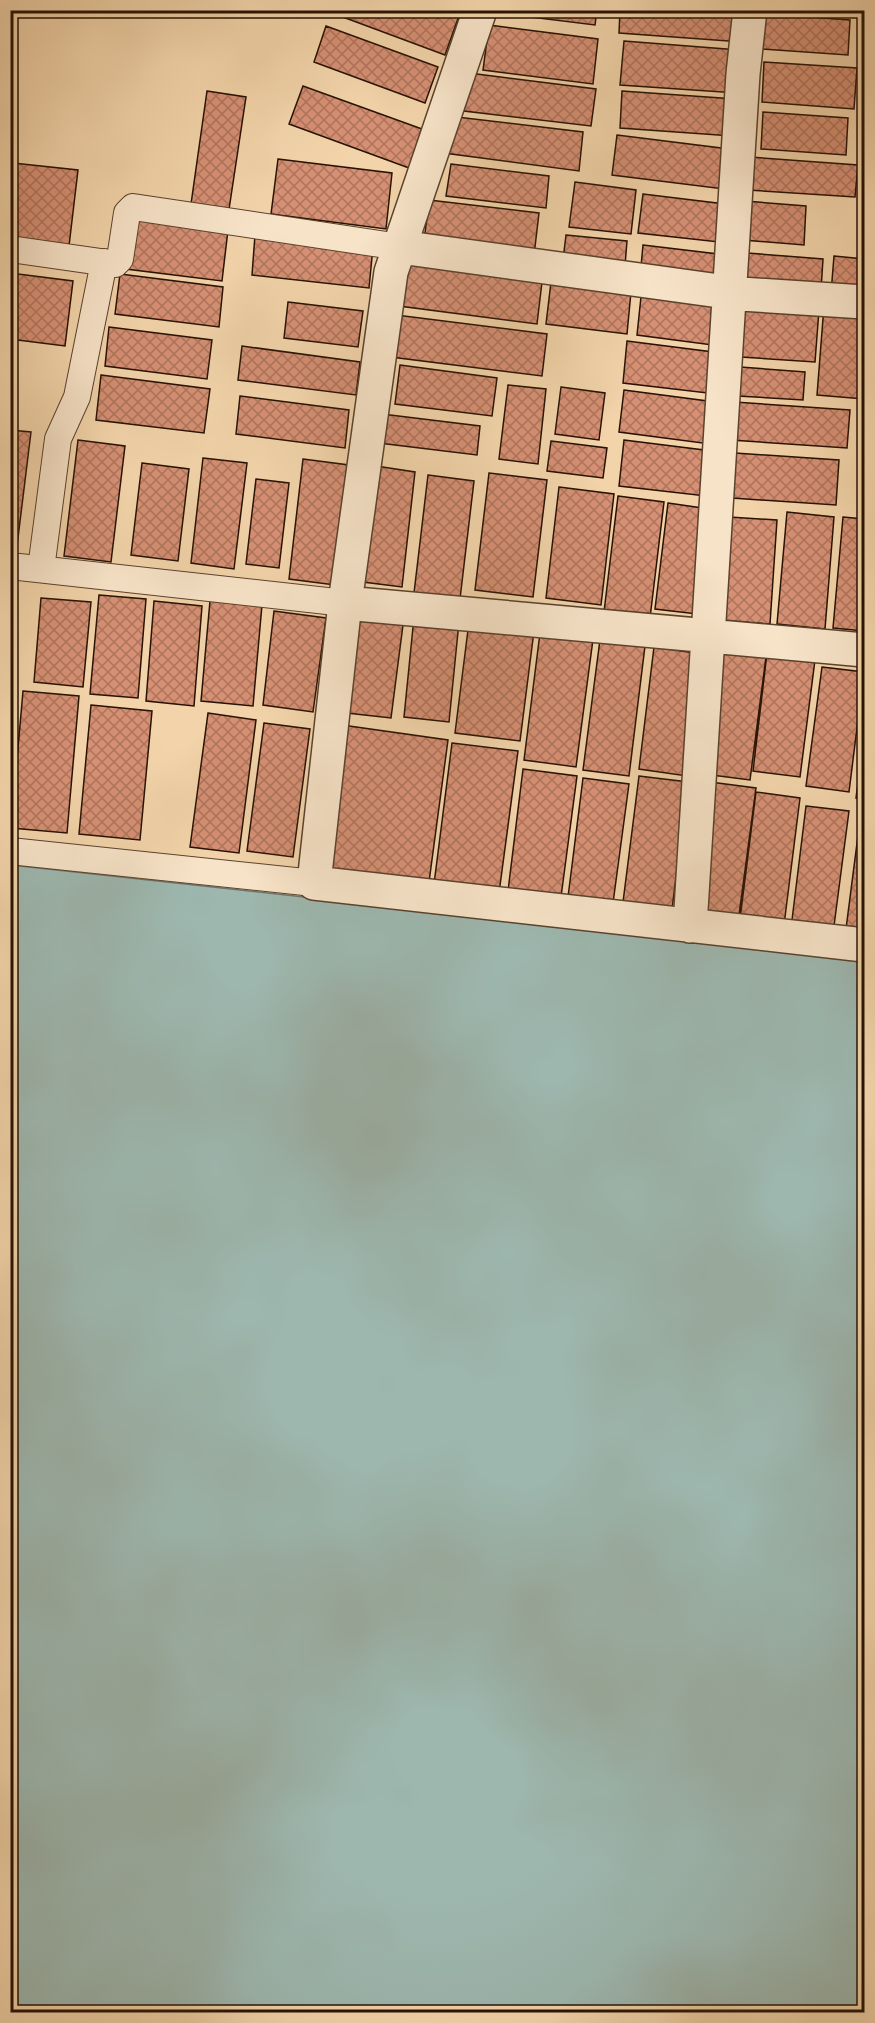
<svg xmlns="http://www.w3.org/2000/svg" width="875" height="2023" font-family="'IM FELL Double Pica',serif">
  <defs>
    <pattern id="building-cross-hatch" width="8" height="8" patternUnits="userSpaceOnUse" patternTransform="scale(1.5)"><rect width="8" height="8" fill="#d69074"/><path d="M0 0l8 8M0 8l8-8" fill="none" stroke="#ae745d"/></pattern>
  </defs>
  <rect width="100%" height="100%" fill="#f3d4aa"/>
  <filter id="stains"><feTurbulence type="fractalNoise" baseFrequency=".00333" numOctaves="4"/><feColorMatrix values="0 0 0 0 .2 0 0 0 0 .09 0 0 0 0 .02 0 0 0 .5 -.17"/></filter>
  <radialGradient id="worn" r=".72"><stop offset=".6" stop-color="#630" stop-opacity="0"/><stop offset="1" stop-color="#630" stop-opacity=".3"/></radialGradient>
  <path fill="#9db7af" stroke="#6e756b" stroke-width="1.5" d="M 11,865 L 864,958 L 864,2012 L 11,2012 Z"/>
  <path fill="url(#building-cross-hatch)" stroke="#271204" stroke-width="1.5" d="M 324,10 L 461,10 L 445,55 Z
    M 506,10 L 597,10 L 595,25 L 506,14 Z
    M 620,10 L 744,10 L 742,42 L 619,33 Z
    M 764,14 L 850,20 L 848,55 L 762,49 Z
    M 489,25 L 598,39 L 593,84 L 483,70 Z
    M 326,26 L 438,67 L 425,103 L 314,62 Z
    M 624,41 L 739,50 L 737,93 L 620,85 Z
    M 764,62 L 857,68 L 854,109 L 762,102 Z
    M 469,73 L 596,89 L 591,126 L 464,111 Z
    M 303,86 L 422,129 L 409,168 L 289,124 Z
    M 207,91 L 246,97 L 228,216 L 190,211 Z
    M 622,91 L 735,99 L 732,136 L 620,128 Z
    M 763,112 L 848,118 L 846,155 L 761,149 Z
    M 448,116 L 583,132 L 579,171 L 444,153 Z
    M 617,135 L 729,149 L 724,189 L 612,175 Z
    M 750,157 L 858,165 L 855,197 L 748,190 Z
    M 278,159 L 392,173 L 386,229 L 271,214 Z
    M 13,163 L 78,170 L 69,246 L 10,239 Z
    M 451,164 L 549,176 L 546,208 L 446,196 Z
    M 575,182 L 636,190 L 631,234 L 569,227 Z
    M 643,194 L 733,205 L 728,243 L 638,233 Z
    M 429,200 L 539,213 L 533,264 L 423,250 Z
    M 745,201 L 806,206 L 804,245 L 743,240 Z
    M 132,218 L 228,230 L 222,281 L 126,269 Z
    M 255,235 L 373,247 L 369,288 L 252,275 Z
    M 566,235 L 627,241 L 625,266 L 563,260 Z
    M 643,245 L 718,254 L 714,287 L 640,277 Z
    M 747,253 L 823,259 L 821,290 L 745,285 Z
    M 834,256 L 864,259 L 864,296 L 831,293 Z
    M 404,264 L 542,282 L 537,324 L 399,306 Z
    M 10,273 L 73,281 L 65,346 L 10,339 Z
    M 120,274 L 223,287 L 219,327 L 115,314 Z
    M 551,282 L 631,292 L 627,334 L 546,324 Z
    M 642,287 L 726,298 L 720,346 L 637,335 Z
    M 288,302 L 363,311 L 358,347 L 284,338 Z
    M 745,305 L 819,310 L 815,362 L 741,357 Z
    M 824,306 L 864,310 L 864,399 L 817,395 Z
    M 396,315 L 547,334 L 542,376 L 391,357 Z
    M 109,327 L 212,340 L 207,379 L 105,366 Z
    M 627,341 L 721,353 L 716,394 L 623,383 Z
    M 242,346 L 360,362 L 356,395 L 238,380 Z
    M 400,365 L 497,378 L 492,416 L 395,404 Z
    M 740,367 L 805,372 L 803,400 L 738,396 Z
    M 101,375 L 210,389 L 204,433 L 96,420 Z
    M 508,385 L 546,389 L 538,464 L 499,459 Z
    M 561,387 L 605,393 L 599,440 L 555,434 Z
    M 624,390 L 715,402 L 710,444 L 619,432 Z
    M 240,396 L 349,410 L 345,448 L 236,434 Z
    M 734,402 L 850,410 L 847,448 L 731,440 Z
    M 382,414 L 480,426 L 477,455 L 379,443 Z
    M 10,430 L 31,432 L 16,554 L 10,553 Z
    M 78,440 L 125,446 L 111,562 L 64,556 Z
    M 624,440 L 712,451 L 706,496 L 619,486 Z
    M 551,441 L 607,448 L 603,478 L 547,471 Z
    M 735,453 L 839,460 L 836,505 L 732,498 Z
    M 203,458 L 247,463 L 234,569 L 191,563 Z
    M 303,459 L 349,465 L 335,585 L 289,579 Z
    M 142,463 L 189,469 L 178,561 L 131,555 Z
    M 376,466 L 415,472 L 402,587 L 363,582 Z
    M 489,473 L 547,480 L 533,597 L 475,590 Z
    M 428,475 L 474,481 L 460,599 L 414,593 Z
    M 256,479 L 289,483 L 279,568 L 246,564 Z
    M 559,487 L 614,494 L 601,605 L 546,598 Z
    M 618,496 L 664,502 L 650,618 L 604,612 Z
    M 668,503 L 709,509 L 697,614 L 655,609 Z
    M 787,512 L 834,517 L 825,629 L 777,624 Z
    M 729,517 L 777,520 L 770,624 L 722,621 Z
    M 843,517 L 864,519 L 864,631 L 833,628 Z
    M 99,595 L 146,599 L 138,698 L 90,694 Z
    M 41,598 L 91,602 L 83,687 L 34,682 Z
    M 154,601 L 202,606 L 194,706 L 146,701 Z
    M 210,601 L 262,605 L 253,706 L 201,701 Z
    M 361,610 L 404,617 L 391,718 L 347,713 Z
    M 274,611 L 326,618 L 313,712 L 263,705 Z
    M 414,617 L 459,622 L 449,722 L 404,717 Z
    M 469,622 L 534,631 L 520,741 L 455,733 Z
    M 541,625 L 594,632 L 576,767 L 524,760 Z
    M 601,632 L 646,638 L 629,776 L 583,770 Z
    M 654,647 L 702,654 L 687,776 L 639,769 Z
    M 720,651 L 766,657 L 750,780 L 704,774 Z
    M 767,653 L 815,660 L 800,777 L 753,771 Z
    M 822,667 L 864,672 L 849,792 L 806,786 Z
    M 23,691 L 79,696 L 67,833 L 11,828 Z
    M 91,705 L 152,711 L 140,840 L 79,834 Z
    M 208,713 L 256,720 L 239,853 L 190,847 Z
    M 264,723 L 310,729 L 293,857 L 247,851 Z
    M 342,725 L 448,740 L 429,882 L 324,868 Z
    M 864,735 L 864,799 L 856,798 Z
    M 452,743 L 518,751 L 499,893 L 434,884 Z
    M 523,769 L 577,776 L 561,897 L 508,891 Z
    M 639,776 L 688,782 L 672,909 L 623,902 Z
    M 583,778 L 629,784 L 613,903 L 568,897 Z
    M 710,782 L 756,788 L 739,915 L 694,909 Z
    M 756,792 L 800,798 L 784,925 L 740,919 Z
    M 806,806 L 849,811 L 834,926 L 792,920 Z
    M 861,812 L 864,813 L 864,932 L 846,929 Z"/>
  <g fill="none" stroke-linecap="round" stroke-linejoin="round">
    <defs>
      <path id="lane" d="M 10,249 L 115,264 L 120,259 L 127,213 L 133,207 L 400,247
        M 10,566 L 345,603
        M 41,569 L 58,439 L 77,397 L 104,262
        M 10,851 L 314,883"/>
      <path id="street" d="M 480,10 L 391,272 L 345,603 L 314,883 L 864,945
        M 400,247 L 741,294 L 864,302
        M 345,603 L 864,650
        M 690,926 L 743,74 L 750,10"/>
    </defs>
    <use href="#lane" stroke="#5a422e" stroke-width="28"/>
    <use href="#street" stroke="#5a422e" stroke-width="36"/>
    <use href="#lane" stroke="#f7e3c8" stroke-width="26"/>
    <use href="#street" stroke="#f7e3c8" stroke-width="33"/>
  </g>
  <rect width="875" height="2023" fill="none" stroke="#f3d4aa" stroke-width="36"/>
  <rect x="12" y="12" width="851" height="1999" fill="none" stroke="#271204" stroke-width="3"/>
  <rect x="18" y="18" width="839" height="1987" fill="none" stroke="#271204" stroke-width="1.5"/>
  <rect width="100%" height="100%" filter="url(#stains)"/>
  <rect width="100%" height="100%" fill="url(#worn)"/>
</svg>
